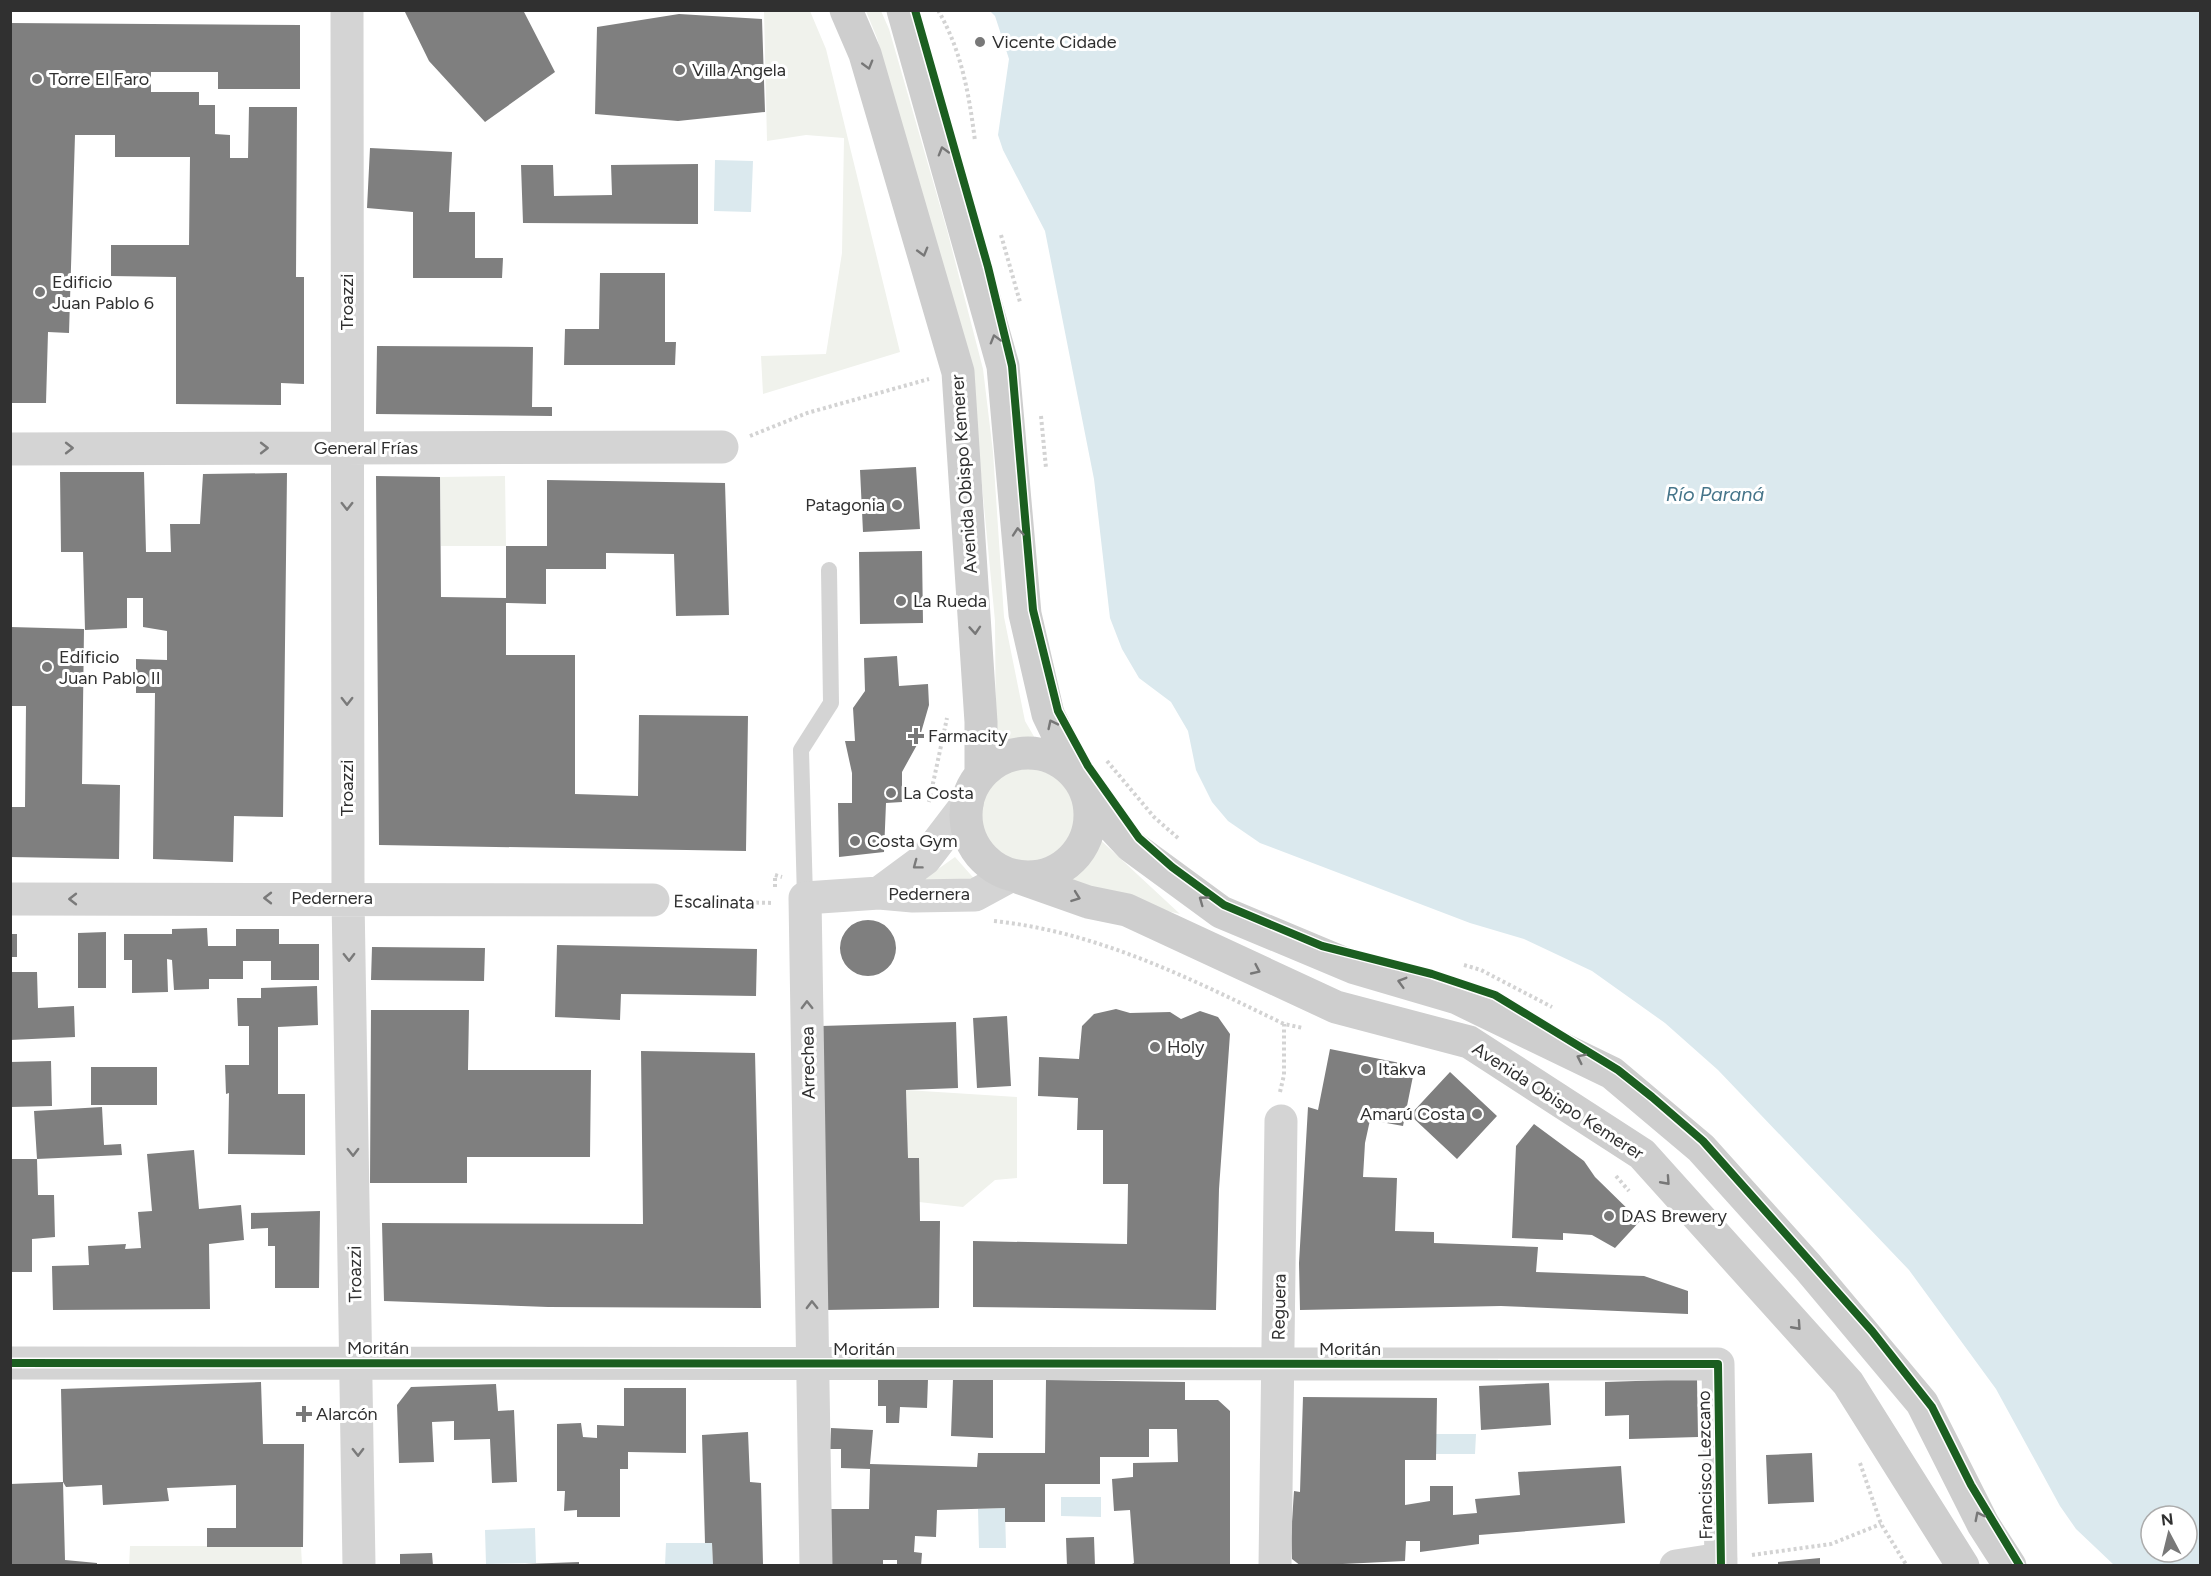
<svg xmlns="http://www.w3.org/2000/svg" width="2211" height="1576" font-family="Figtree,sans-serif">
  <rect width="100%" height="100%" fill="#fff"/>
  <path fill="#f0f2ec" d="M 764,11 L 810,11 L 826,49 L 900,352 L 763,394 L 761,356 L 826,354 L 842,253 L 844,138 L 806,135 L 767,141 Z
    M 866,11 L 881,11 L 889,29 L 947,230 L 983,369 L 993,452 L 1004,617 L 1025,721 L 1036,740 L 996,743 L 995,621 L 971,370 L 931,236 L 877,38 Z
    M 505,476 L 506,546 L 441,546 L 440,477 Z
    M978 816a51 51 0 1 1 102 0a51 51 0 1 1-102 0Z
    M 1095,835 L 1180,914 L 1053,884 C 1078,878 1097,863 1095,835 Z
    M 955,857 L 978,883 L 910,889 Z
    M 906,1090 L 1017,1097 L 1017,1178 L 995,1180 L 963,1207 L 919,1202 L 918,1158 L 908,1158 Z
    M 130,1546 L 301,1546 L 302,1565 L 129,1566 Z"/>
  <path fill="#dbe9ee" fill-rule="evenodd" d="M 990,11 L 2200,11 L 2200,1565 L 2114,1565 L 2076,1529 L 2060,1506 L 1996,1389 L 1909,1270 L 1718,1070 L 1665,1023 L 1592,971 L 1524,939 L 1470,923 L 1260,843 L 1228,821 L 1212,802 L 1196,770 L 1188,731 L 1171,702 L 1139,678 L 1122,649 L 1110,618 L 1094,479 L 1045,231 L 1003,150 L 998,135 L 1009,59 L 995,16 ZM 2151,1516 L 2187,1516 L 2187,1552 L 2151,1552 Z
    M 715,160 L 753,161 L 751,212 L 714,211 Z
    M 1436,1434 L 1476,1434 L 1475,1454 L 1436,1454 Z
    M 1061,1497 L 1101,1497 L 1101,1517 L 1061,1516 Z
    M 1005,1508 L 1006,1548 L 979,1548 L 978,1509 Z
    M 535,1528 L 536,1563 L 486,1564 L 485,1530 Z
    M 666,1543 L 712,1543 L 713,1565 L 665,1566 Z"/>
  <path fill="#7f7f7f" d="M 404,10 L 523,10 L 555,72 L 485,122 L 429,61 Z
    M 679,14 L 762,19 L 765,112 L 678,121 L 595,114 L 597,27 Z
    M 10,23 L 300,25 L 300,89 L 218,89 L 218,72 L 151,72 L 151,92 L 199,92 L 199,105 L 215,105 L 215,134 L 230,135 L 230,158 L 248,158 L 249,107 L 297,107 L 296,277 L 304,277 L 304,384 L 281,383 L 281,405 L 176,404 L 176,277 L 111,276 L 111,245 L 189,245 L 190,157 L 115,157 L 115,135 L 75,135 L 69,333 L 48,332 L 46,403 L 10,403 Z
    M 370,148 L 452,152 L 449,212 L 475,212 L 475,258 L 503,258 L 502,278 L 413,278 L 413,212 L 367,208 Z
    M 698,164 L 698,224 L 523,223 L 521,165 L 553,165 L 554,196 L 612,195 L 611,165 Z
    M 600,273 L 665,273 L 665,342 L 676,342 L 675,365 L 564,365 L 565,329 L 599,329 Z
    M 377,346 L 533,347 L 532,407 L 552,407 L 552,416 L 376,414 Z
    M 916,467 L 920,529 L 863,532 L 860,470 Z
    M 60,472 L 144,472 L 146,552 L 171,552 L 170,524 L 200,524 L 203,474 L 287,473 L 283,817 L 234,816 L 233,862 L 153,859 L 155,693 L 136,693 L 136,659 L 167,660 L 167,631 L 143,627 L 143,598 L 127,598 L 127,628 L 85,630 L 83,552 L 61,552 Z
    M 376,476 L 440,477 L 441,597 L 506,598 L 506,546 L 547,546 L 547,480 L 725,483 L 729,615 L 676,616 L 674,554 L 606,553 L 606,569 L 546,569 L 546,604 L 506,603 L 506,655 L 575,655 L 575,794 L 638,796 L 639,715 L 748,716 L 746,851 L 379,845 Z
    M 922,551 L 923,623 L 860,624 L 859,552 Z
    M 10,627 L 84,629 L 82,784 L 120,785 L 119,859 L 10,857 L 10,807 L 25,807 L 26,706 L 10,706 Z
    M 897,656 L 899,686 L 928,684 L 929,705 L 918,743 L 902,772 L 902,802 L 886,803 L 884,852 L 839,857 L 838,803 L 852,803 L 852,773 L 845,741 L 855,741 L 853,708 L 865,691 L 864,658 Z
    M840 948a28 28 0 1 1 56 0a28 28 0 1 1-56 0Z
    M 207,928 L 208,946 L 236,946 L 236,929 L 279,929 L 279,944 L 319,944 L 319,980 L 271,980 L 271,961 L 243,961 L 243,979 L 209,979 L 209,989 L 174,990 L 172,960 L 167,959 L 168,992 L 132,993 L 132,960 L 124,960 L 124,934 L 172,934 L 172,929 Z
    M 106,932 L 106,988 L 78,988 L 78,933 Z
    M 10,934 L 17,934 L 17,957 L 10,957 Z
    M 557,945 L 757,949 L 756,996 L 621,994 L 620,1020 L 555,1017 Z
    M 372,947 L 485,948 L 484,981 L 371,980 Z
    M 10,972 L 37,972 L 38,1008 L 74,1006 L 75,1037 L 10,1040 Z
    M 317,986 L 318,1025 L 278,1027 L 278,1094 L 305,1094 L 305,1155 L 228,1154 L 229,1093 L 226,1094 L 225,1065 L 249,1065 L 249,1026 L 238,1026 L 237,998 L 261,998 L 261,988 Z
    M 1116,1009 L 1130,1013 L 1170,1012 L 1181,1019 L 1200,1011 L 1218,1017 L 1230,1034 L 1219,1189 L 1216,1310 L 973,1307 L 973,1241 L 1127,1244 L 1128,1184 L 1103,1184 L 1103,1130 L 1077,1130 L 1078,1098 L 1038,1096 L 1039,1057 L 1079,1059 L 1082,1026 L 1094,1014 Z
    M 371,1010 L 469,1010 L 468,1070 L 591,1070 L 590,1157 L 467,1157 L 467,1183 L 370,1183 Z
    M 1007,1016 L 1011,1086 L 977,1088 L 973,1018 Z
    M 956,1022 L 958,1088 L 906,1090 L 908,1158 L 919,1158 L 920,1221 L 940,1221 L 939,1308 L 825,1310 L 821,1026 Z
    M 1330,1049 L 1415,1066 L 1403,1126 L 1370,1120 L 1365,1143 L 1363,1177 L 1397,1178 L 1395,1231 L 1434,1232 L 1434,1243 L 1538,1247 L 1536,1272 L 1644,1276 L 1688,1291 L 1688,1314 L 1501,1306 L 1300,1310 L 1299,1263 L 1308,1107 L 1318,1110 Z
    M 641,1051 L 755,1053 L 761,1308 L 548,1307 L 384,1301 L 382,1223 L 643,1224 Z
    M 51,1061 L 52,1106 L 10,1107 L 10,1062 Z
    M 91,1067 L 157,1067 L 157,1105 L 91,1105 Z
    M 1450,1072 L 1497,1116 L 1457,1159 L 1410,1115 Z
    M 102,1107 L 104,1145 L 121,1144 L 122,1155 L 37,1159 L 38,1195 L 54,1195 L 55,1237 L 32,1239 L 32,1272 L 10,1272 L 10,1159 L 37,1159 L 34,1111 Z
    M 1534,1124 L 1584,1161 L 1595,1177 L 1640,1221 L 1615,1248 L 1592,1235 L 1563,1233 L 1563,1240 L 1512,1238 L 1516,1146 Z
    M 194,1150 L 199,1209 L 241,1205 L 244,1240 L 209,1244 L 210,1309 L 53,1310 L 52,1266 L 89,1265 L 88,1246 L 126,1244 L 125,1249 L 141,1248 L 138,1212 L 152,1211 L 147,1154 Z
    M 320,1211 L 319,1288 L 275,1288 L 275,1246 L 268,1246 L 268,1228 L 251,1229 L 251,1213 Z
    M 878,1376 L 928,1379 L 927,1408 L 900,1407 L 899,1423 L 886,1423 L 886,1406 L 878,1406 Z
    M 953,1379 L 993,1380 L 993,1438 L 951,1436 Z
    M 1697,1379 L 1698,1437 L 1629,1439 L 1629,1415 L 1605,1416 L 1605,1382 Z
    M 1046,1380 L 1185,1382 L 1185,1400 L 1218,1400 L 1230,1411 L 1230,1566 L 1128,1566 L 1134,1563 L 1130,1510 L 1114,1511 L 1112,1479 L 1133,1477 L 1133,1463 L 1178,1462 L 1177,1429 L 1149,1429 L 1149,1457 L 1100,1457 L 1100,1484 L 1045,1484 L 1045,1522 L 1005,1522 L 1005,1508 L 937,1510 L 936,1537 L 915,1536 L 914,1552 L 922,1553 L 921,1566 L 897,1566 L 897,1560 L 883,1560 L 883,1566 L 829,1566 L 829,1509 L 869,1509 L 870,1469 L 841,1468 L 841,1449 L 830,1449 L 831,1428 L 873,1430 L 870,1464 L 977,1467 L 978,1453 L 1045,1453 Z
    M 261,1382 L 263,1444 L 304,1444 L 303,1547 L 207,1547 L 207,1528 L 236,1528 L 236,1485 L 167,1488 L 169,1501 L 103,1505 L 102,1485 L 66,1487 L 63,1482 L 65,1560 L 97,1563 L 97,1566 L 10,1566 L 10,1484 L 63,1482 L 61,1389 Z
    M 1549,1383 L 1551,1425 L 1481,1430 L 1479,1386 Z
    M 496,1384 L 498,1411 L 514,1410 L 517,1482 L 492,1483 L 490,1439 L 454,1440 L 454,1421 L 432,1422 L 434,1462 L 399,1463 L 397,1405 L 411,1387 Z
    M 624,1388 L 686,1388 L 686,1453 L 628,1452 L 628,1469 L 620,1469 L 620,1517 L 577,1517 L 577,1510 L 564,1511 L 565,1491 L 557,1491 L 557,1424 L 581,1423 L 583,1437 L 597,1438 L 597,1425 L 624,1426 Z
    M 1303,1397 L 1437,1398 L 1436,1460 L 1405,1460 L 1405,1505 L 1430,1501 L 1430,1486 L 1453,1486 L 1453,1515 L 1477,1513 L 1475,1499 L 1520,1495 L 1518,1472 L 1621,1466 L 1625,1523 L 1479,1535 L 1479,1544 L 1420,1552 L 1420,1541 L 1406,1541 L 1405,1561 L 1301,1566 L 1292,1559 L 1291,1537 L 1294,1491 L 1300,1492 Z
    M 748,1432 L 750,1482 L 761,1483 L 763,1564 L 713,1565 L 712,1543 L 705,1543 L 702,1435 Z
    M 1812,1453 L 1814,1502 L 1768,1504 L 1766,1455 Z
    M 1094,1537 L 1095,1566 L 1067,1566 L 1066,1538 Z
    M 432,1553 L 433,1566 L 400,1566 L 400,1554 Z
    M 1820,1558 L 1820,1566 L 1778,1566 L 1778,1562 Z
    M 579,1562 L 579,1566 L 525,1566 L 525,1564 Z"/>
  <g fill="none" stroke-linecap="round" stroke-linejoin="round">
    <path stroke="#d3d3d3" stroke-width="4" stroke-dasharray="3 3" stroke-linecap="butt" d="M 938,10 C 962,52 969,94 975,141
      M 1001,235 L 1020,302
      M 1041,416 L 1046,468
      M 750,436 L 807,413 L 929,379
      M 1107,761 L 1154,817 L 1179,839
      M 929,802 L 947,718
      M 775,887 L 775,875 L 782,877
      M 684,901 L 774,903
      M 994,921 C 1099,932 1191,979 1284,1024 L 1303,1028
      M 1464,965 L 1481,970 L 1552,1007
      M 1280,1092 L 1284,1075 L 1284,1024
      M 1616,1176 L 1629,1191
      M 1860,1463 L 1881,1524 L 1907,1566
      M 1752,1555 L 1831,1544 L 1881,1524"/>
    <path stroke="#d4d4d4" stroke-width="16" d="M 805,898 L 801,750 L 831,703 L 829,570"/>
    <path stroke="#d4d4d4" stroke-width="33" d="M 347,10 L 348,898 L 359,1566
      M 10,449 L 722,447
      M 879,893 L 925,859 L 967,804
      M 10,899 L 653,900
      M 10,1363 L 1718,1364 L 1721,1566
      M 816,1566 L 805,898 L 879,893 L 913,896 L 975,895 L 1010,876
      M 1275,1566 L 1281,1121
      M 1676,1566 L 1721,1559"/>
    <path stroke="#cecece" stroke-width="33" d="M 846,10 L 865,54 L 958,372 L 981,722 L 981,774
      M 903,10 L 1003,366 L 1025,614 L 1048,714 L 1078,776
      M966 815a62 62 0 1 1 124 0a62 62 0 1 1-124 0Z
      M 1090,802 L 1131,846 L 1221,912 L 1355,968 L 1457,998 L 1612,1073 L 1701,1148 L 1808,1267 L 1922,1403 L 1983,1524 L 2010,1566
      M 1020,878 L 1088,902 L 1127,910 L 1336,1007 L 1469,1042 L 1642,1154 L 1848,1383 L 1963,1566"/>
    <defs>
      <path id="cycleway" d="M 915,10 L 988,267 L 1012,366 L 1033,610 L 1058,711 L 1088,766 L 1139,838 L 1172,867 L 1224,905 L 1322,946 L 1432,974 L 1495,995 L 1618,1070 L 1652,1097 L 1703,1141 L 1872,1331 L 1932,1407 L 1971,1485 L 2020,1566
        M 10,1363 L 1718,1364 L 1721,1566"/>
    </defs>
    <use href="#cycleway" stroke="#fff" stroke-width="11"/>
    <use href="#cycleway" stroke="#1b5e20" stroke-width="8"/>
  </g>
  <defs><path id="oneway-chevron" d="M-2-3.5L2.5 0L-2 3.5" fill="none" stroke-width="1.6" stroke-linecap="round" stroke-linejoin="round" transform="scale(1.5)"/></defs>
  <g stroke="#777">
    <use href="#oneway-chevron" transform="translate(868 65) rotate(74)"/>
    <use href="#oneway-chevron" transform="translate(943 151) rotate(-106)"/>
    <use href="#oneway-chevron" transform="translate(923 252) rotate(74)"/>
    <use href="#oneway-chevron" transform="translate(995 339) rotate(-106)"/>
    <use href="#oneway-chevron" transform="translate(1018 532) rotate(-95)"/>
    <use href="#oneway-chevron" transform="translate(975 630) rotate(86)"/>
    <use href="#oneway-chevron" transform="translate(1052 724) rotate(-116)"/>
    <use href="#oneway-chevron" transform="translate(1076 897) rotate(20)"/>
    <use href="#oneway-chevron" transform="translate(1203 900) rotate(-144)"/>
    <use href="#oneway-chevron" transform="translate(1256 970) rotate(25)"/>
    <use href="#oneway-chevron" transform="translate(1402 982) rotate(-164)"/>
    <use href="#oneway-chevron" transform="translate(1581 1058) rotate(-154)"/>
    <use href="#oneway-chevron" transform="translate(1666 1181) rotate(48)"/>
    <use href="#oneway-chevron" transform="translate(1797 1326) rotate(48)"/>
    <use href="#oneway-chevron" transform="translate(1979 1516) rotate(-117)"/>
  </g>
  <g stroke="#7a7a7a">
    <use href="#oneway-chevron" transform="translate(69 448)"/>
    <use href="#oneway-chevron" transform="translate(264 448)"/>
    <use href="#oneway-chevron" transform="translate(347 506) rotate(90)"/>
    <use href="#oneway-chevron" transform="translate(347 701) rotate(90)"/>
    <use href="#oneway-chevron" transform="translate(917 865) rotate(143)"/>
    <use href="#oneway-chevron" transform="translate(268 898) rotate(180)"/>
    <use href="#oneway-chevron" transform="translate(73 899) rotate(180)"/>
    <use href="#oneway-chevron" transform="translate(349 957) rotate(89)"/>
    <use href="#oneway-chevron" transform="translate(807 1005) rotate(-91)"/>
    <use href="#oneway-chevron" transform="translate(353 1152) rotate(89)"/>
    <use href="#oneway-chevron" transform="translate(812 1305) rotate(-91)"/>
    <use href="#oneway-chevron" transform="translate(358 1452) rotate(89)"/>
  </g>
  <g fill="#787878" stroke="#fff" stroke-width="2">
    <circle cx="980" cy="42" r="6"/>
    <circle cx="680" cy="70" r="6"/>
    <circle cx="37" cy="79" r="6"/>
    <circle cx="40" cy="292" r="6"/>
    <circle cx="897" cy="505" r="6"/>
    <circle cx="901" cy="601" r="6"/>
    <circle cx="47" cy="667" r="6"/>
    <path d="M913 727h6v6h6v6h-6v6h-6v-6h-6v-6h6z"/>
    <circle cx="891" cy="793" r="6"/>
    <circle cx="855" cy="841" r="6"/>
    <circle cx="1155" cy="1047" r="6"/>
    <circle cx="1366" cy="1069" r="6"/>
    <circle cx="1477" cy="1114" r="6"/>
    <circle cx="1609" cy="1216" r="6"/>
    <path d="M301 1405h6v6h6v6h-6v6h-6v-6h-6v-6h6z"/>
  </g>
  <g text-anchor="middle" stroke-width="6" stroke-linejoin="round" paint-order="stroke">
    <g font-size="18" fill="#303030" stroke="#fff" text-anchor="start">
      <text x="992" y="48">Vicente Cidade</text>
      <text x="692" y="76">Villa Angela</text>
      <text x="49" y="85">Torre El Faro</text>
      <text x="52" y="288">Edificio<tspan x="52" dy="21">Juan Pablo 6</tspan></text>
      <text x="885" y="511" text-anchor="end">Patagonia</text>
      <text x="913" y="607">La Rueda</text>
      <text x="59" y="663">Edificio<tspan x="59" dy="21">Juan Pablo II</tspan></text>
      <text x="928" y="742">Farmacity</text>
      <text x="903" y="799">La Costa</text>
      <text x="867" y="847">Costa Gym</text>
      <text x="1167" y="1053">Holy</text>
      <text x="1378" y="1075">Itakva</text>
      <text x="1465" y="1120" text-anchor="end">Amarú Costa</text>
      <text x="1621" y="1222">DAS Brewery</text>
      <text x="316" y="1420">Alarcón</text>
    </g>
    <g font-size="18" fill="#303030" stroke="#fff">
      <text transform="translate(347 302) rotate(-90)" y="6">Troazzi</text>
      <text x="366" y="454">General Frías</text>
      <text transform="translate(964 474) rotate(-94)" y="6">Avenida Obispo Kemerer</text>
      <text transform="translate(347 788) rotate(-90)" y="6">Troazzi</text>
      <text x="929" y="900">Pedernera</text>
      <text x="332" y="904">Pedernera</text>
      <text transform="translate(714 902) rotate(1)" y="6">Escalinata</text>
      <text transform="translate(808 1063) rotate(-91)" y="6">Arrechea</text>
      <text transform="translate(1558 1101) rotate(33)" y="6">Avenida Obispo Kemerer</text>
      <text transform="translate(355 1274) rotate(-91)" y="6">Troazzi</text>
      <text transform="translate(1279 1307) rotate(-89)" y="6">Reguera</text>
      <text x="378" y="1354">Moritán</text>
      <text x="864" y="1355">Moritán</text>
      <text x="1350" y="1355">Moritán</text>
      <text transform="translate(1705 1465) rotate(-91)" y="6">Francisco Lezcano</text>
    </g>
    <g font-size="20" font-style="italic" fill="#46758a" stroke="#fff">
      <text x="1715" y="501">Río Paraná</text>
    </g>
  </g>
  <rect width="2211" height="1576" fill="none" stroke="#303030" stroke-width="24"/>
  <g transform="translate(2169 1534) rotate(353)"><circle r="28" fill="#ffffff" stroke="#acacac" stroke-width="1.5"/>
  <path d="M0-4.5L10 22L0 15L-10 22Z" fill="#787878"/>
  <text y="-9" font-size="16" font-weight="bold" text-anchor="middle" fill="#303030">N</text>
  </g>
</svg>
